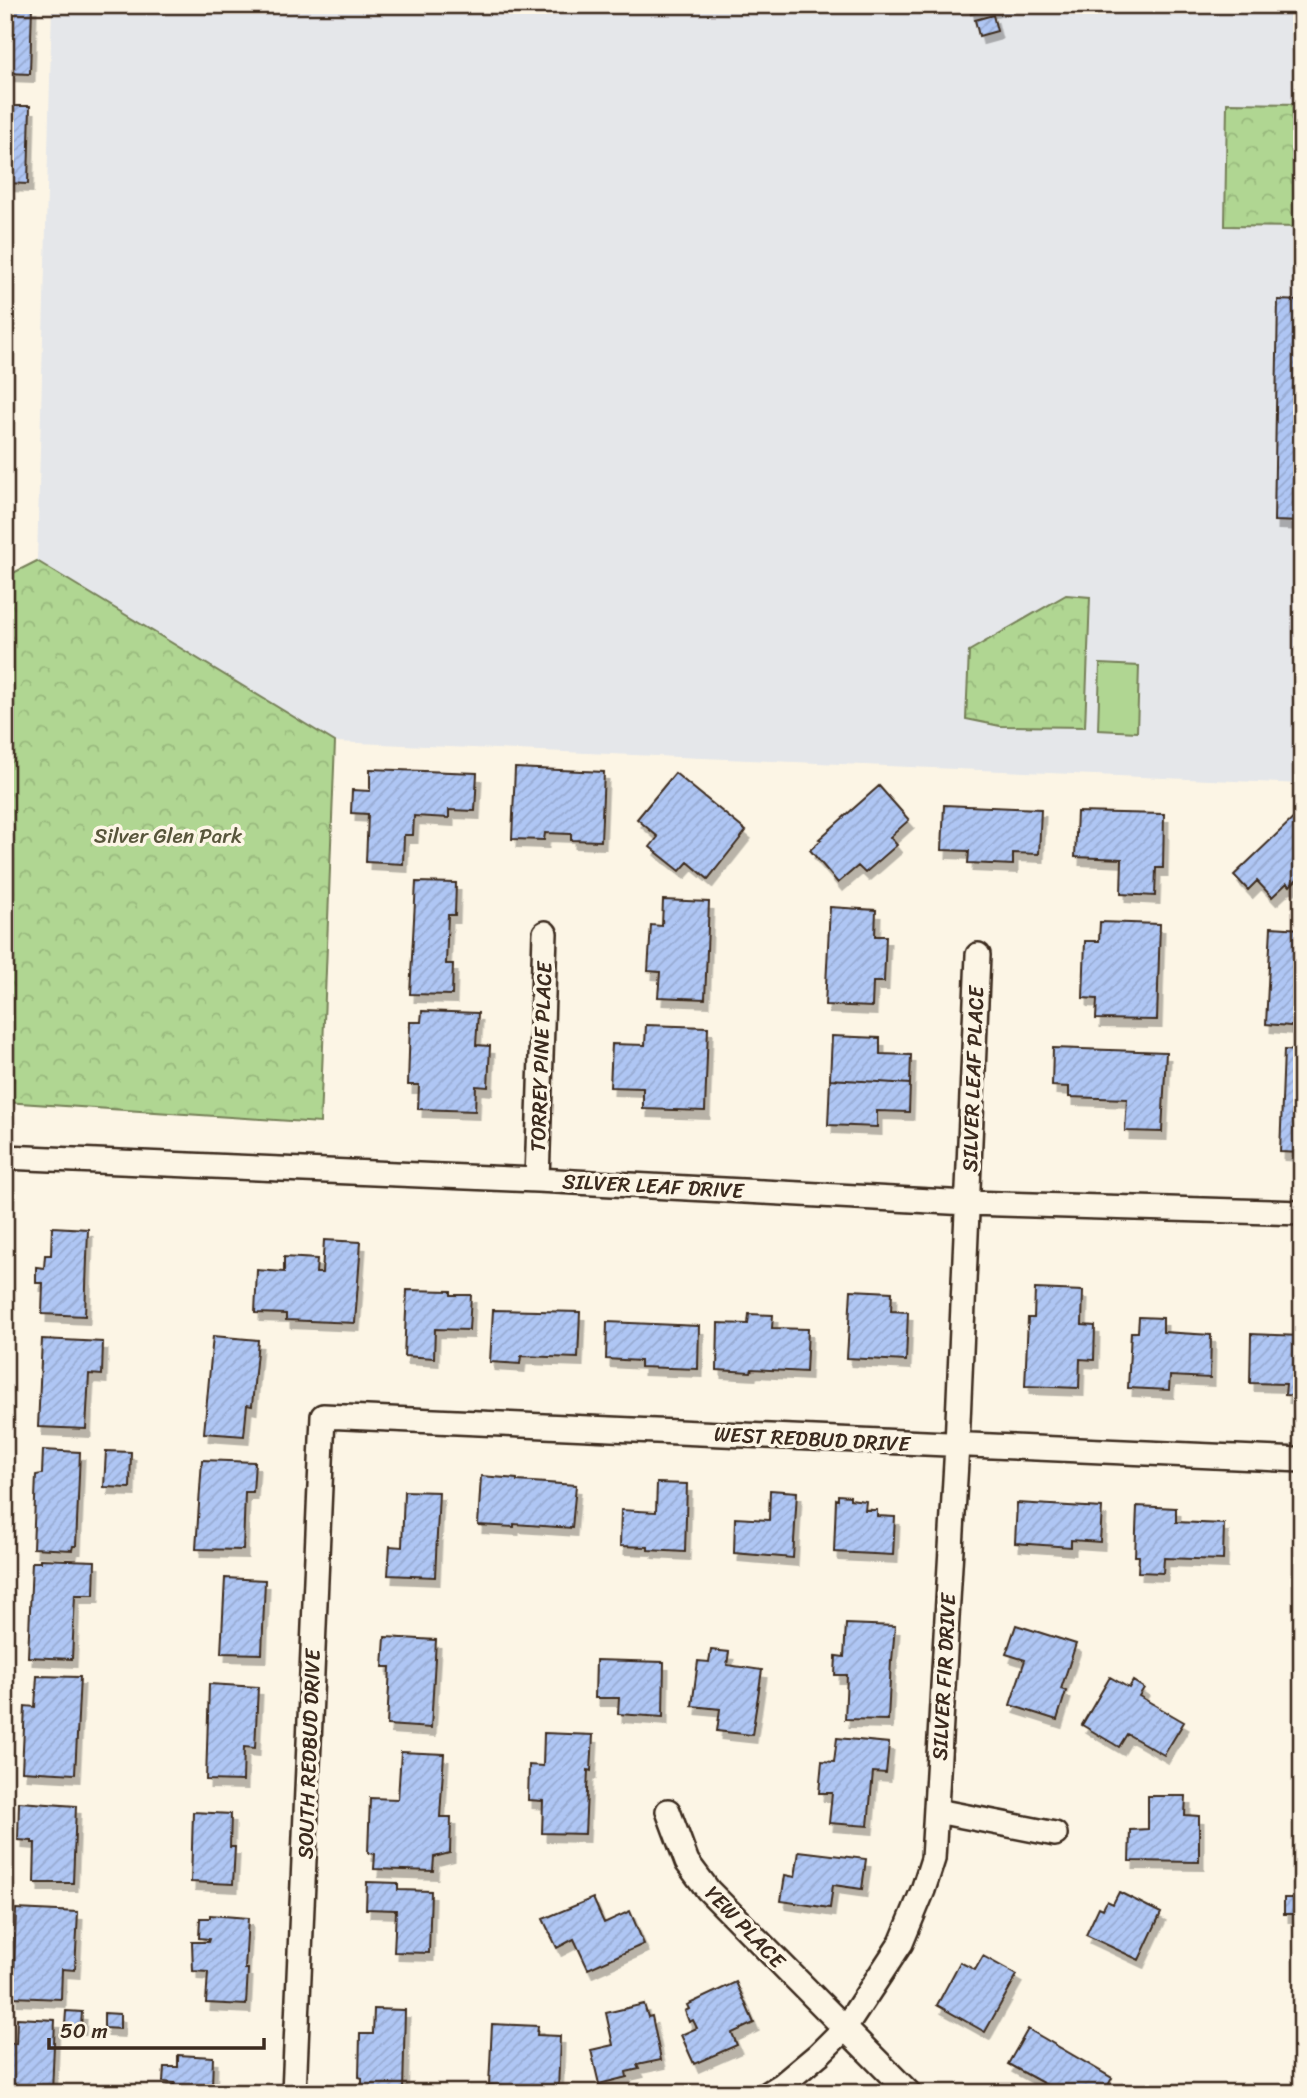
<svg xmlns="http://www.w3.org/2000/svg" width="1307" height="2098" font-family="Sriracha,sans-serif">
  <defs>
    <pattern id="park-crowns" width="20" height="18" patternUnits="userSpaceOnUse" patternTransform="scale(1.75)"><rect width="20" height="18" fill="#b0d692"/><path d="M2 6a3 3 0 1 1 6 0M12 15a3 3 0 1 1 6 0" fill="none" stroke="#98b87d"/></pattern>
    <pattern id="building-hatch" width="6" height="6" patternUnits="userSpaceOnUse" patternTransform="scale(1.75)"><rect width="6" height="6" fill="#afc6f4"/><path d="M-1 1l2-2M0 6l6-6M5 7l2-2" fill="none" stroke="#97aad1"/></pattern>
    <filter id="shadow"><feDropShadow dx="4.5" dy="8" stdDeviation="0" flood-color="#0004"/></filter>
  </defs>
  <rect width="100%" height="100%" fill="#fcf5e5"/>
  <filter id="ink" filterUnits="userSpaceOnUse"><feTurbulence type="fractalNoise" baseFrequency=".0143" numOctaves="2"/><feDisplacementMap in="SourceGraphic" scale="14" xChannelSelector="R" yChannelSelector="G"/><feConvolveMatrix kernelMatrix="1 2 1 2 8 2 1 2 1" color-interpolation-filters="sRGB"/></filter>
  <g filter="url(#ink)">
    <path fill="#e5e7ea" d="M 52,5 L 1302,5 L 1302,784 L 335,742 L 37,561 Z"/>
    <path fill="url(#park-crowns)" stroke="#768058" stroke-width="2" d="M 1227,103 L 1302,104 L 1302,227 L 1225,226 Z
      M 37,561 L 335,742 L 320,1123 L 5,1102 L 5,577 Z
      M 1066,595 L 1090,597 L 1085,727 L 1000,726 L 966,719 L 969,651 Z"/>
    <path fill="#b0d692" stroke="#768058" stroke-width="2" d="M 1100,664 L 1139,666 L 1137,732 L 1098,730 Z"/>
    <path fill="url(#building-hatch)" stroke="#3b2a1e" stroke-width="2" filter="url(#shadow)" d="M 5,5 L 32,5 L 30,74 L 5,73 Z
      M 969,5 L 1008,5 L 971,14 Z
      M 993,15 L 997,31 L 979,36 L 975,20 Z
      M 5,106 L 30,106 L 28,184 L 5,183 Z
      M 1278,300 L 1302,301 L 1302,522 L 1274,521 Z
      M 515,768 L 604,772 L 601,841 L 571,840 L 571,834 L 545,833 L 544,840 L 512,839 Z
      M 370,769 L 477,773 L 475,811 L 449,810 L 449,818 L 414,816 L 413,835 L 404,835 L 403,864 L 366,862 L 368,814 L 351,813 L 352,790 L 370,791 Z
      M 675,773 L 746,831 L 708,879 L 688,862 L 680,871 L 650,847 L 658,837 L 637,819 Z
      M 879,786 L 909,820 L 890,837 L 897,845 L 865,873 L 858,866 L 838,883 L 810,850 L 821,840 L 819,839 Z
      M 944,805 L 1041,809 L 1039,854 L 1013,853 L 1013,865 L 968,863 L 969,851 L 942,850 Z
      M 1302,810 L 1302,883 L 1297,879 L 1290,886 L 1287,883 L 1272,897 L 1257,881 L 1248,890 L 1234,875 Z
      M 1077,812 L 1164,814 L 1163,868 L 1156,868 L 1155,896 L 1121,894 L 1122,859 L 1075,857 Z
      M 416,882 L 456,883 L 455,915 L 448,915 L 446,964 L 453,964 L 452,995 L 410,994 Z
      M 663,900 L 709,902 L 705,999 L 658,997 L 660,972 L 648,971 L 651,925 L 662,926 Z
      M 830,907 L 876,910 L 875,936 L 886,936 L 884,982 L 873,982 L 872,1007 L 825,1005 Z
      M 1100,922 L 1160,924 L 1157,1020 L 1096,1019 L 1097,999 L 1083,998 L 1085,941 L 1099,941 Z
      M 1271,927 L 1302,929 L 1302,1027 L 1266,1024 Z
      M 422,1011 L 478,1013 L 476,1045 L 490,1046 L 488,1087 L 476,1086 L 475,1111 L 418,1109 L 419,1085 L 408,1085 L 410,1022 L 421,1022 Z
      M 646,1025 L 708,1027 L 705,1111 L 643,1109 L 643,1088 L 610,1087 L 612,1044 L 645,1045 Z
      M 832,1036 L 880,1038 L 880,1054 L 911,1055 L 910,1084 L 830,1079 Z
      M 1053,1048 L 1166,1052 L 1162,1132 L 1125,1131 L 1127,1099 L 1069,1097 L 1069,1087 L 1052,1086 Z
      M 1284,1050 L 1302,1051 L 1302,1153 L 1280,1152 Z
      M 830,1079 L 910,1084 L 909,1112 L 877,1111 L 877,1127 L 828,1125 Z
      M 52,1227 L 88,1229 L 85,1316 L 42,1314 L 43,1283 L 36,1283 L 36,1267 L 44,1268 L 45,1255 L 51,1255 Z
      M 324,1240 L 361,1242 L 355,1323 L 286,1320 L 286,1314 L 255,1313 L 257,1270 L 284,1272 L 284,1257 L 317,1259 L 316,1273 L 322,1273 Z
      M 1035,1289 L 1083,1291 L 1082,1325 L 1095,1326 L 1094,1360 L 1080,1359 L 1079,1388 L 1025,1386 L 1028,1318 L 1034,1318 Z
      M 407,1290 L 451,1291 L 451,1295 L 471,1295 L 469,1330 L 435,1329 L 434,1358 L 404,1356 Z
      M 851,1290 L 892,1292 L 891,1311 L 908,1312 L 906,1361 L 847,1358 Z
      M 493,1310 L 580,1312 L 578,1358 L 521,1356 L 520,1364 L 490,1362 Z
      M 749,1314 L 773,1315 L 772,1328 L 808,1329 L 806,1372 L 752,1369 L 751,1372 L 717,1370 L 718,1323 L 748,1324 Z
      M 1139,1317 L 1163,1318 L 1163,1332 L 1211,1335 L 1210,1378 L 1170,1376 L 1169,1390 L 1128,1388 L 1131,1332 L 1138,1332 Z
      M 607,1322 L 699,1326 L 698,1369 L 640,1367 L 640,1361 L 606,1359 Z
      M 1251,1334 L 1302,1336 L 1302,1396 L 1285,1395 L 1286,1384 L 1250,1383 Z
      M 213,1336 L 258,1340 L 252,1406 L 247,1405 L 244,1436 L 204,1433 Z
      M 42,1339 L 103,1342 L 102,1375 L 89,1374 L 86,1429 L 38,1427 Z
      M 43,1450 L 80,1452 L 76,1546 L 73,1546 L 72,1550 L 33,1548 L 36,1475 L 42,1474 Z
      M 106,1451 L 131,1452 L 130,1488 L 104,1487 Z
      M 202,1460 L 255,1462 L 253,1492 L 245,1492 L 243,1550 L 196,1549 Z
      M 481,1476 L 517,1479 L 517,1481 L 576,1485 L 572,1528 L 514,1524 L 514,1527 L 478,1525 Z
      M 657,1483 L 687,1484 L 685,1552 L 648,1550 L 648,1547 L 620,1546 L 621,1510 L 656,1512 Z
      M 770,1490 L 797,1492 L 793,1558 L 734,1553 L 735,1518 L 769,1520 Z
      M 404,1491 L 439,1492 L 435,1577 L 388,1575 L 390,1546 L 402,1547 Z
      M 838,1495 L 850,1496 L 850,1499 L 866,1501 L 865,1510 L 877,1510 L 877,1516 L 895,1517 L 893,1555 L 834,1552 L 836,1499 L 838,1500 Z
      M 1017,1503 L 1102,1508 L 1100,1542 L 1071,1540 L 1071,1547 L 1015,1543 Z
      M 1137,1506 L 1176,1508 L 1176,1522 L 1224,1524 L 1223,1560 L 1164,1558 L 1163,1573 L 1138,1572 L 1139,1556 L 1135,1556 Z
      M 40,1559 L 95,1561 L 94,1595 L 75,1595 L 72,1659 L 28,1657 L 32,1562 L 40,1562 Z
      M 225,1578 L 265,1580 L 262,1654 L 221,1653 Z
      M 846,1624 L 895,1626 L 892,1661 L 891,1661 L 888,1720 L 845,1719 L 847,1675 L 835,1675 L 836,1656 L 844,1657 Z
      M 1016,1625 L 1076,1644 L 1061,1689 L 1066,1691 L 1057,1720 L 1010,1705 L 1025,1660 L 1006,1654 Z
      M 385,1637 L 436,1640 L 431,1728 L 387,1725 L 390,1667 L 383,1667 Z
      M 711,1650 L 729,1652 L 727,1665 L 762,1670 L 752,1735 L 717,1731 L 720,1709 L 692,1706 L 698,1661 L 709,1662 Z
      M 596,1660 L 664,1662 L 663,1717 L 618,1714 L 619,1698 L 595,1698 Z
      M 37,1676 L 80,1677 L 75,1774 L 22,1771 L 25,1706 L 35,1707 Z
      M 1110,1677 L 1129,1688 L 1133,1681 L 1144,1688 L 1139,1696 L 1184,1722 L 1164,1755 L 1127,1734 L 1119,1747 L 1082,1725 Z
      M 209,1684 L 258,1687 L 255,1748 L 244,1747 L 243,1781 L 206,1780 Z
      M 544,1733 L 593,1735 L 591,1771 L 588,1770 L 585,1834 L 542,1833 L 543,1801 L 528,1800 L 529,1765 L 543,1766 Z
      M 837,1738 L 889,1743 L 886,1773 L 873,1772 L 868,1826 L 829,1823 L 832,1793 L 819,1793 L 822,1761 L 834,1762 Z
      M 401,1752 L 444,1754 L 440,1817 L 451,1817 L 450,1853 L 434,1857 L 433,1871 L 374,1869 L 375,1854 L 368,1853 L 370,1798 L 398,1799 Z
      M 1148,1796 L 1186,1796 L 1185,1815 L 1199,1816 L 1199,1862 L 1129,1861 L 1130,1830 L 1148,1829 Z
      M 19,1802 L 76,1806 L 73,1883 L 34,1883 L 35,1843 L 32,1843 L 32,1841 L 18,1840 Z
      M 193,1812 L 231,1814 L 230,1847 L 235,1847 L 233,1884 L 191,1882 Z
      M 799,1851 L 866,1859 L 862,1889 L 833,1885 L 830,1908 L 781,1901 L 785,1875 L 795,1877 Z
      M 367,1882 L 398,1883 L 398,1890 L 431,1891 L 429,1953 L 394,1952 L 396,1910 L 366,1909 Z
      M 1299,1882 L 1302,1882 L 1302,1947 L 1298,1947 L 1299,1914 L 1284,1914 L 1284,1898 L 1299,1898 Z
      M 1119,1892 L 1161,1913 L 1139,1960 L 1086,1935 L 1099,1907 L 1103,1909 L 1107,1901 L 1113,1904 Z
      M 593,1898 L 604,1923 L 630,1911 L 644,1944 L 588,1969 L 574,1939 L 557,1948 L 543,1919 Z
      M 16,1909 L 78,1912 L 75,1970 L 62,1969 L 61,1999 L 13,1997 Z
      M 210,1915 L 248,1918 L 245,1969 L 248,1969 L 246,2005 L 206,2003 L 208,1972 L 193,1971 L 192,1942 L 208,1942 L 209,1939 L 199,1938 L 200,1918 L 210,1918 Z
      M 983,1956 L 1017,1975 L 985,2032 L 937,2005 L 960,1962 L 975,1970 Z
      M 736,1982 L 754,2023 L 732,2033 L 737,2045 L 694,2064 L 681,2035 L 697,2028 L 693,2020 L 689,2022 L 685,2011 L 689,2009 L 687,2005 Z
      M 644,2004 L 648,2017 L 652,2016 L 661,2060 L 637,2065 L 639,2069 L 626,2072 L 627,2077 L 599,2084 L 591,2050 L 613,2045 L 606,2013 Z
      M 374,2009 L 405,2010 L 403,2093 L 362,2093 L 362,2078 L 359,2077 L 360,2034 L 373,2034 Z
      M 66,2011 L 82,2012 L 81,2027 L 65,2026 Z
      M 104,2013 L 120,2014 L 120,2029 L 104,2028 Z
      M 17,2018 L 55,2020 L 52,2093 L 8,2093 L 10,2043 L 16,2044 Z
      M 492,2024 L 538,2026 L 537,2035 L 560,2036 L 558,2093 L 500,2093 L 501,2086 L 489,2085 Z
      M 1028,2029 L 1112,2078 L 1104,2093 L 1055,2093 L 1056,2090 L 1008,2064 Z
      M 178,2055 L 213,2057 L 212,2088 L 241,2089 L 241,2093 L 174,2093 L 174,2083 L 163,2082 L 164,2067 L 178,2067 Z"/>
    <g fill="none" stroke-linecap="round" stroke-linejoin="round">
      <defs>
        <path id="minor" d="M 5,1157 L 537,1180 L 968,1203 L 1302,1213
          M 537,1180 L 545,933
          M 668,1811 L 687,1862 L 708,1890 L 909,2093
          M 937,1811 L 1055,1834
          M 294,2093 L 323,1416 L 1302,1460
          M 769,2093 L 782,2085 L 819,2054 L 845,2028 L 901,1943 L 923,1890 L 933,1859 L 957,1445 L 978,955"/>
      </defs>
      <use href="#minor" stroke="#3b2a1e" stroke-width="28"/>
      <use href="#minor" stroke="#fcf5e5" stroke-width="23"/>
    </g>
  </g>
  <g text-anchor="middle" stroke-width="7" stroke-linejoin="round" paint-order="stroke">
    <g font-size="21" fill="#58553b" stroke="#fcf5e5">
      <text x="168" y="843">Silver Glen Park</text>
    </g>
    <g font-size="21" fill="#3b2a1e" stroke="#fcf5e5">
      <text transform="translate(541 1057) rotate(-88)" y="7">TORREY PINE PLACE</text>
      <text transform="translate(973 1079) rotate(-88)" y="7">SILVER LEAF PLACE</text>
      <text transform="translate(653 1186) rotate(3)" y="7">SILVER LEAF DRIVE</text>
      <text transform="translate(812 1439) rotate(3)" y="7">WEST REDBUD DRIVE</text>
      <text transform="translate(944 1677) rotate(-87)" y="7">SILVER FIR DRIVE</text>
      <text transform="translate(309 1754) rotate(-88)" y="7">SOUTH REDBUD DRIVE</text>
      <text transform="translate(745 1927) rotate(46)" y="7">YEW PLACE</text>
    </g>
  </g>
  <rect width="1307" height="2098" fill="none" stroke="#fcf5e5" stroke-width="28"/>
  <rect x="14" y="14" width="1279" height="2070" fill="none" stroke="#3b2a1e" stroke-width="2.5" filter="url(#ink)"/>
  <path d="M49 2038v10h215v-10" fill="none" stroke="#3b2a1e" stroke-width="3.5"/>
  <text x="60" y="2038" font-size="21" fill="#3b2a1e" stroke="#fcf5e5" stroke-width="5" paint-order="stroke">50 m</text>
</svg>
